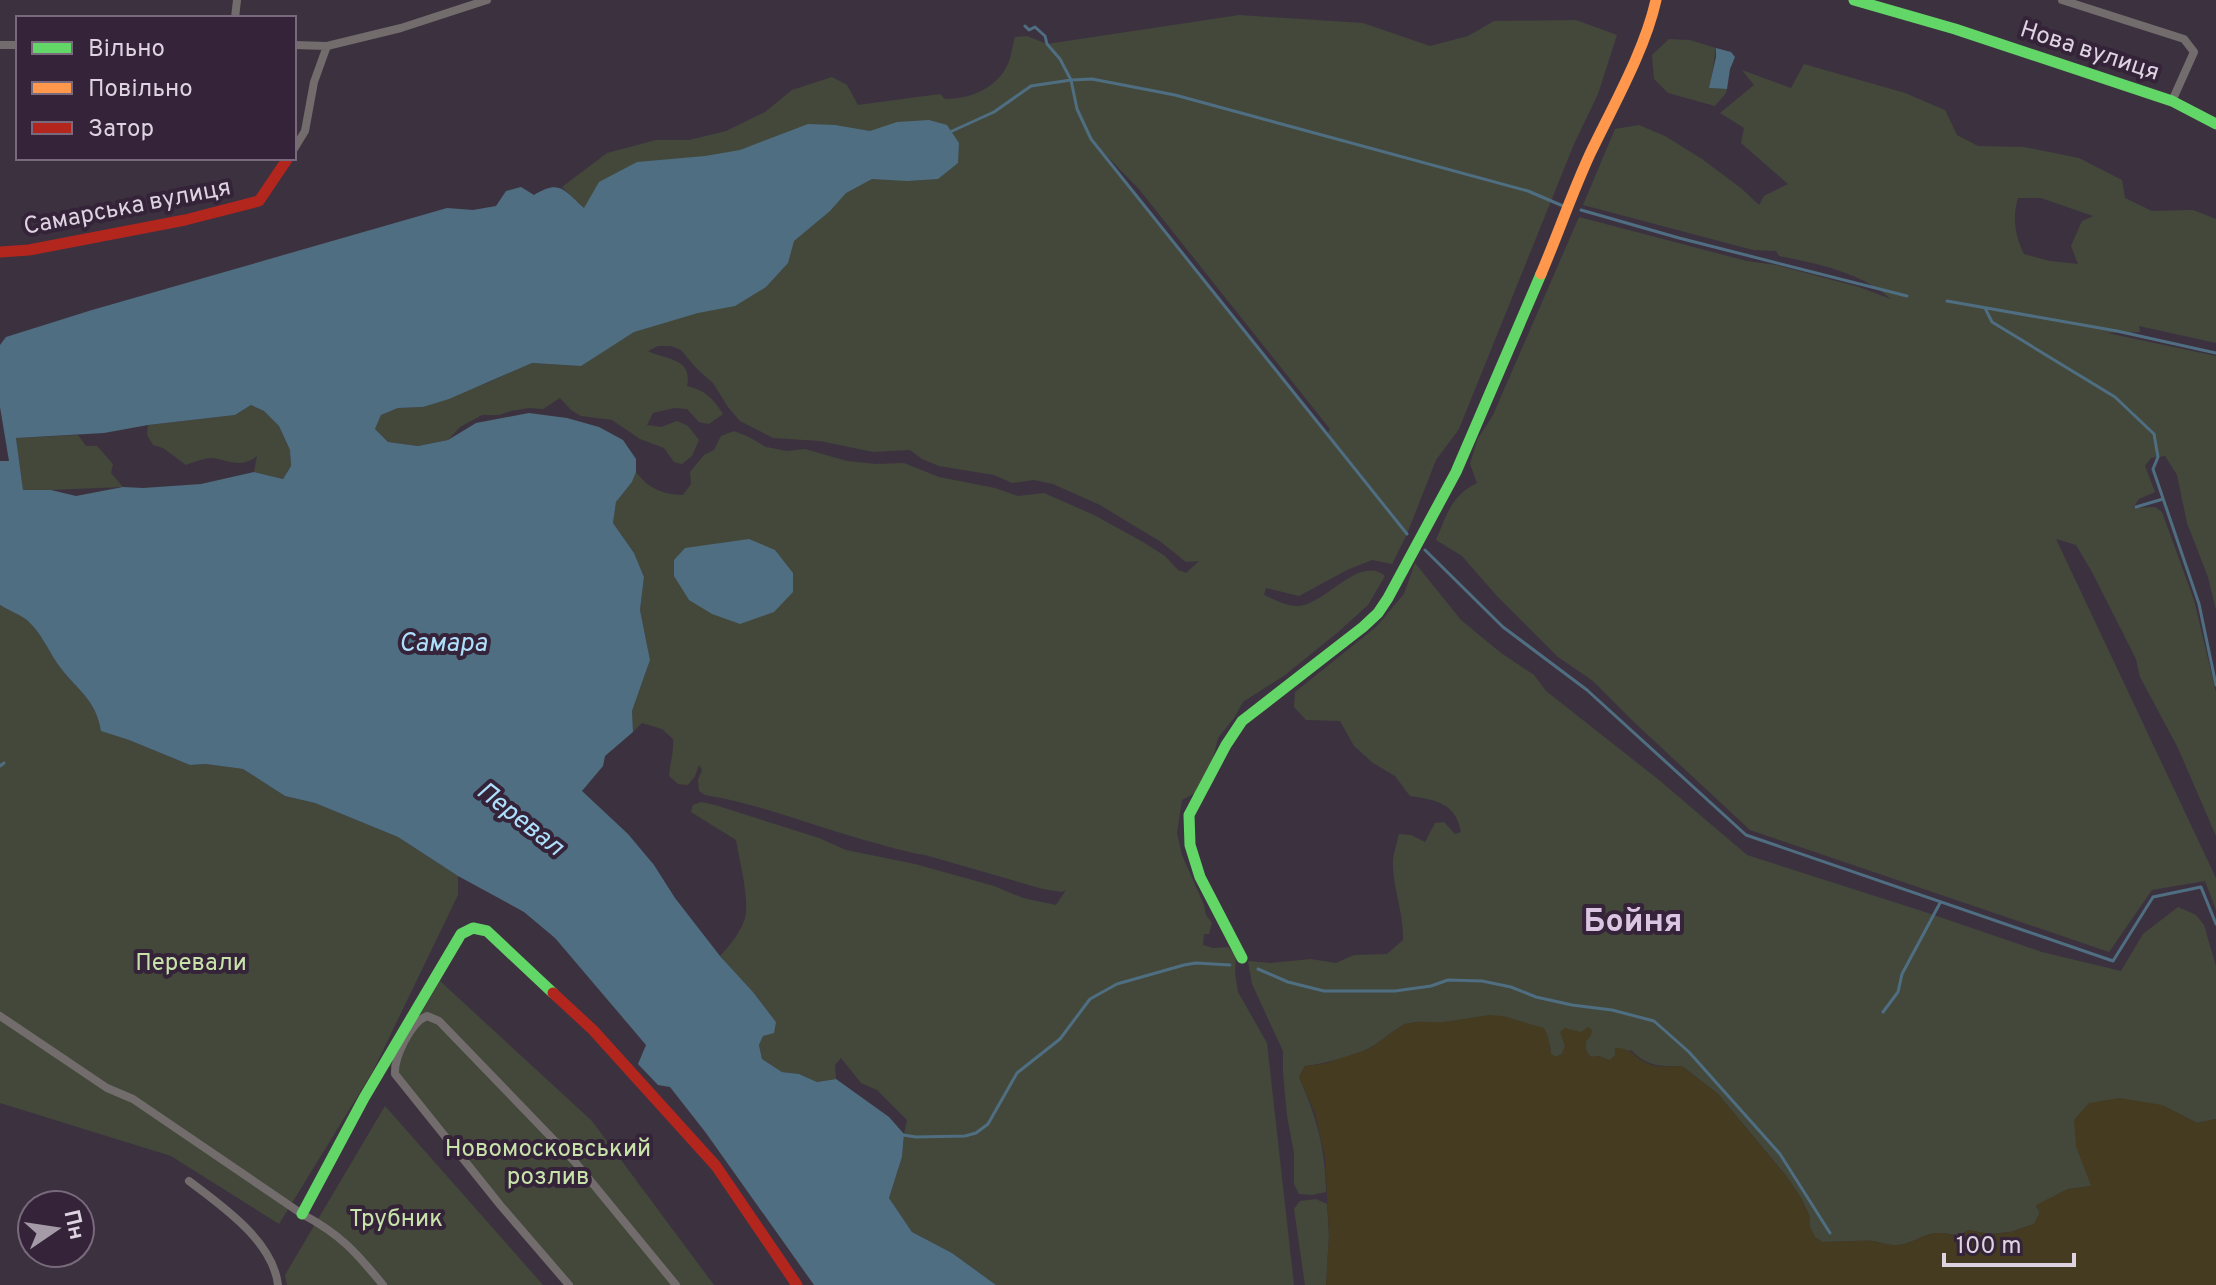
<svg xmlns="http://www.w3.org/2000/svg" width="2216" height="1285" font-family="Overpass,sans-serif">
  <rect width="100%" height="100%" fill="#3c323f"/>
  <path fill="#43483b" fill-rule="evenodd" d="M 1239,15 L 1363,23 L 1430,46 L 1468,36 L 1494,21 L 1576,20 L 1617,35 L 1598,94 L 1574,144 L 1459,429 L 1436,460 L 1407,534 L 1392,564 L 1372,560 L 1347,570 L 1299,596 L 1266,588 L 1264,595 C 1273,599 1285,605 1294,606 C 1323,609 1358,553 1385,576 L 1368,605 L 1337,633 L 1285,675 L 1243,702 L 1234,718 L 1218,738 L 1213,758 L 1195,793 L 1182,800 L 1177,833 L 1182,855 L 1204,905 L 1206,915 L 1212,923 L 1209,934 L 1204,934 L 1203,945 L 1213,948 L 1228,947 L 1236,955 L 1235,973 L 1238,992 L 1267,1043 L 1294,1285 L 996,1285 L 952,1253 L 912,1232 L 889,1198 L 902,1157 L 904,1134 L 907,1120 L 877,1090 L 861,1083 L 841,1058 L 835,1065 L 836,1079 L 817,1082 L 799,1074 L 782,1072 L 762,1059 L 759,1045 L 763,1036 L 776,1022 L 753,992 L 720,956 C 730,945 741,932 745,918 C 750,901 739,858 736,840 L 691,812 L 693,805 L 701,802 L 715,805 L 819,838 L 846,850 L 915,864 L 994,886 L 1023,898 L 1056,905 L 1066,890 L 1062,892 L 1043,889 L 925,855 C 904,852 884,845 864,840 C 811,825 760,804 705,795 L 699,791 L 698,780 L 702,770 L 699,765 L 695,776 L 688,785 L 678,784 L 669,776 C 670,763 674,752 673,739 L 662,729 L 642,723 L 633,732 L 632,711 L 650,660 L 640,610 L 644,577 L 634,553 L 613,523 L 616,502 L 632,482 L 636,472 C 649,489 662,494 683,495 L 691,484 L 690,472 L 704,455 L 714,450 L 721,436 L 734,431 L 749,437 L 766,447 L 787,451 L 805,449 L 847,461 L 876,464 L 904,463 L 939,477 L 995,488 L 1018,496 L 1044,493 L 1094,515 L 1143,542 L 1165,556 L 1178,570 L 1186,573 L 1199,561 L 1186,562 L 1161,542 L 1100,505 L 1053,484 L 1034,480 L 1012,483 L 994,475 L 939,466 L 922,459 L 910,450 L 873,452 L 820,441 L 773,438 L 740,421 L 728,407 L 713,383 L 697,369 L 681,350 L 671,346 L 658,346 L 648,351 C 665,360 693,357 687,386 C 706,391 713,398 723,414 L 709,424 L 699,422 L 687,409 L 674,408 L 653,413 L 647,425 L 661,427 L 677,421 L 688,426 L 699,440 L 692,456 L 682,464 L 674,462 L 664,448 L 640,439 L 612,420 L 581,416 L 571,410 L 560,398 L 543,409 L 529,408 L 511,411 L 499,415 L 482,415 L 460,427 L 448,440 L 418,446 L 388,442 L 375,429 L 381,415 L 398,408 L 423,407 L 487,383 L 532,363 L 581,366 L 584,208 L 562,187 L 607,153 L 656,140 L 689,140 L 726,131 L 765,112 L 792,90 L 832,77 L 847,85 L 858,105 L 940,94 L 945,99 C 969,99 993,90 1006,68 C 1011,60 1012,47 1015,37 L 1027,36 L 1047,44 ZM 1100,149 L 1138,188 L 1330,429 L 1327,434 Z
    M 1669,39 L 1690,40 L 1716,48 L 1710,88 L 1727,89 L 1726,93 L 1715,106 L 1668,93 L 1654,79 L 1652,55 Z
    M 1804,64 L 1905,93 L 1945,110 L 1957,135 L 1978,146 L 2024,147 L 2079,158 L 2122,180 L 2125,198 L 2152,211 L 2193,210 L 2216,219 L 2216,343 L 2139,326 L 2140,332 L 2107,333 L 2216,356 L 2216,610 L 2208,577 L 2187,523 L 2177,475 L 2165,456 L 2151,458 L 2145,466 L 2155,492 L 2139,499 L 2133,508 L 2155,507 L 2162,512 L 2194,600 L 2216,692 L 2216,836 L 2178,748 L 2140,677 L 2136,659 L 2092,572 L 2076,545 L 2056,539 L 2216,878 L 2216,910 L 2205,881 L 2152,890 L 2109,952 L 1750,830 L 1635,723 L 1593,681 L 1558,657 L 1496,595 L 1462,556 L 1436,540 C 1447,514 1451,496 1477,483 L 1470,464 L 1477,440 L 1493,415 L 1579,217 L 1747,261 L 1776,265 L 1859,287 L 1891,299 C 1860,272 1819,264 1779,256 L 1776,251 L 1753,250 L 1583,205 L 1615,129 L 1639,125 L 1665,136 L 1702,159 L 1742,189 L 1759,205 L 1764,196 L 1788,184 L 1741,143 L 1744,128 L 1720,113 L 1754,85 L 1742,70 L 1791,88 ZM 2018,198 L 2041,198 L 2093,216 L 2082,221 L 2071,246 L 2078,264 L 2050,261 L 2024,254 C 2015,236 2012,217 2018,198 Z
    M 251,405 L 264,411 L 279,426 L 290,450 L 291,466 L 283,479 L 254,472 L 257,456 C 241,469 229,460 212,458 C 203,458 194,462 186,465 L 163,448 L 153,445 L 147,435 L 148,425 L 235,415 Z
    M 78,435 L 86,446 L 97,446 L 113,464 L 111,473 L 123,487 L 23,491 L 16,438 Z
    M 1415,563 L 1461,620 L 1501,653 L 1534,675 L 1546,691 L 1659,780 L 1747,855 L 1925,912 L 2042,952 L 2121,971 L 2143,934 L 2178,907 L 2196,915 L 2204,925 L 2216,966 L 2216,1119 L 2197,1123 L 2162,1105 L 2076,1146 L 2092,1186 L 2068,1189 L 2036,1206 L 2040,1213 L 2034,1224 L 2010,1232 L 1989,1234 L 1969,1230 C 1955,1239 1953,1233 1939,1233 C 1923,1233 1913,1244 1898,1245 C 1889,1246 1881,1242 1873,1241 C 1857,1240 1839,1242 1822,1242 L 1815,1238 L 1810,1227 L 1810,1217 L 1801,1198 L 1787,1177 L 1718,1094 L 1682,1066 C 1660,1067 1647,1066 1631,1050 L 1615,1055 L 1610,1061 L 1599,1056 L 1591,1057 C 1585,1051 1584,1047 1587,1038 L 1581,1032 L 1561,1032 L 1565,1046 L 1562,1054 L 1556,1057 L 1551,1054 L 1550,1045 L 1537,1026 C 1506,1020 1475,1021 1444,1022 C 1432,1023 1419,1020 1407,1024 C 1394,1028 1383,1041 1371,1047 C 1356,1056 1322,1064 1305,1066 L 1299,1077 C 1317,1119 1325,1146 1326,1192 L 1312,1195 L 1299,1194 L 1294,1184 L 1294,1153 L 1287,1116 L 1283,1072 L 1283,1051 L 1252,984 L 1248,961 L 1271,963 L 1311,959 L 1336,963 L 1354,955 L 1387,954 L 1403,940 C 1404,912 1392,887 1393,860 C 1394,851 1397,842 1399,834 L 1411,835 L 1425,842 L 1435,823 L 1444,822 L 1455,834 L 1461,832 C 1456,803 1436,800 1410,796 L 1395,776 L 1373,763 L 1354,746 L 1340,721 L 1306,720 L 1294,707 L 1295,692 L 1376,627 L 1404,594 Z
    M 0,605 C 9,611 20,614 28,621 C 41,633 47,648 57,663 C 74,688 95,698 102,731 L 129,740 L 190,765 L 206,764 L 243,769 L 285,796 L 315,803 L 398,837 L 458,876 L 458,895 L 373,1071 L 279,1224 L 171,1156 L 0,1103 Z
    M 440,981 L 592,1121 L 714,1285 L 572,1285 L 390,1066 Z
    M 385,1106 L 543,1285 L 287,1285 L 285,1275 Z
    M 1316,1199 L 1327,1204 L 1329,1236 L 1326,1285 L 1305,1285 L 1294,1209 L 1300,1201 Z"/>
  <path fill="#443b21" d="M 1489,1015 L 1503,1016 L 1544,1028 L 1548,1036 L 1551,1054 L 1556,1057 L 1562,1054 L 1565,1046 L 1560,1032 L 1565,1028 L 1581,1032 L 1588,1027 L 1592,1030 L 1591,1036 C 1582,1042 1585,1051 1591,1057 L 1599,1056 L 1610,1060 L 1615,1055 L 1615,1048 C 1631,1047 1635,1059 1649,1064 C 1659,1068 1671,1066 1682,1066 L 1718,1094 L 1787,1177 L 1801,1198 L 1810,1217 L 1810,1227 L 1815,1237 L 1823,1242 C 1839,1242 1857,1240 1873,1241 C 1881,1242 1889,1246 1898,1245 C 1914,1244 1922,1233 1939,1233 C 1953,1233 1955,1239 1968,1230 L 1990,1234 L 2010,1232 L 2034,1224 L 2040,1213 L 2036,1205 L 2068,1189 L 2091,1186 L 2076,1146 L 2074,1120 L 2089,1103 L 2120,1098 L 2162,1105 L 2197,1123 L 2216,1119 L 2216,1285 L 1326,1285 L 1329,1236 L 1325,1157 L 1315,1113 L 1299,1077 L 1305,1066 L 1323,1064 L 1369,1049 L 1404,1024 L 1416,1022 L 1444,1022 Z"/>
  <path fill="#4f6e81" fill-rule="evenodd" d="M 1716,48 L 1731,52 L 1735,57 L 1730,69 L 1727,89 L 1709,88 L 1716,57 Z
    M 929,120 L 947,125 L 959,143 L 958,163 L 938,179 L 907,181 L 872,179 L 846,193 L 830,211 L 794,241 L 788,263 L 766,287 L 735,306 L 698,313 L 634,332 L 581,366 L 532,363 L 449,399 L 423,407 L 398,408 L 381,415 L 375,429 L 388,442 L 418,446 L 448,440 L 476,423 L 529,413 L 567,418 L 599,427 L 623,440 L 636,459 L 636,472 L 632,482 L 616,502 L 613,523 L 634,553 L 644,577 L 640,610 L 650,660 L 632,711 L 633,732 L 605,756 L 603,766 L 582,791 L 628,834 L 654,865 L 675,898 L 720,956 L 753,992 L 776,1022 L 774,1033 L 763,1036 L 759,1045 L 762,1059 L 782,1072 L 799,1074 L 817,1082 L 836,1079 L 889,1117 L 904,1134 L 902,1157 L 889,1198 L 912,1232 L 952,1253 L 996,1285 L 814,1285 L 706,1133 L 670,1087 L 658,1085 L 638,1064 L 646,1045 L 555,938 L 524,912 L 458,876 L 398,837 L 315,803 L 285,796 L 243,769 L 206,764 L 190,765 L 129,740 L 101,731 C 96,698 74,688 57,663 C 47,648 41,633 28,621 C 20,614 9,611 0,605 L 0,461 L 9,461 L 0,407 L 0,345 L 6,337 L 92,310 L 447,208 L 473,210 L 496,206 L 506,191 L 521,187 L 534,195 C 560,179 564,190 584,208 L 599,182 L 637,162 L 705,156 L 740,150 L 808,124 L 835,125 L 870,131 L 897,122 ZM 251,405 L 264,411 L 279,426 L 290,450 L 291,466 L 283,479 L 254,472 L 201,484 L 143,488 L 123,487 L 76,496 L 51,490 L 23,490 L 16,438 L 104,433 L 148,425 L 235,415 Z
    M 749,539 L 775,550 L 793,573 L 793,592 L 774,612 L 740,624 L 712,614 L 689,600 L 674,576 L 674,560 L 685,548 Z"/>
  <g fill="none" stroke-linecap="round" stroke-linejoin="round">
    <path stroke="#4f6e81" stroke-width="3" d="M 1025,26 L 1029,30 L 1035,27 L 1045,36 L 1047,44 L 1060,59 L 1071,80 L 1077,109 L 1091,139 L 1407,534
      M 950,132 L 994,112 L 1031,86 L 1071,80 L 1092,79 L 1175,95 L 1528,191 L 1563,206
      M 1581,210 L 1679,238 L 1907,296
      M 1947,301 L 2117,331 L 2216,353
      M 1985,308 L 1992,322 L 2115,397 L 2154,434 L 2158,457 L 2153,469 L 2199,604 L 2216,685
      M 2136,507 L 2163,499
      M 1425,550 L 1503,627 L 1587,690 L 1746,835 L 2113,961 L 2153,897 L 2201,887 L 2216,924
      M 0,766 L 4,763
      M 1258,969 L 1288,982 L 1324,991 L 1395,991 L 1431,986 L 1448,980 L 1482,981 L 1511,987 L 1536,997 L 1572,1005 L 1612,1010 L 1654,1021 L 1689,1052 L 1780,1154 L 1830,1233
      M 1883,1012 L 1898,992 L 1902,974 L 1940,903
      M 903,1135 L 916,1137 L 965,1136 L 976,1133 L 988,1124 L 1017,1073 L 1060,1039 L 1090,999 L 1117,984 L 1184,965 L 1196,963 L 1230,965"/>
    <path stroke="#726d6c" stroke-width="8" d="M 2062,0 L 2184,39 L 2194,52 L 2172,101
      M 235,18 L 237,0
      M 0,45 L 18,45
      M 294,45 L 327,46 L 401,28 L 487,0
      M 294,149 L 305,131 L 314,82 L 327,46
      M 0,1016 L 107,1088 L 133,1099 L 302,1214 C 340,1234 356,1252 383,1285
      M 189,1181 C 222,1206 273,1241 278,1285
      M 569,1285 L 501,1206 L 395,1074 C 394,1057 411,1022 427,1016 L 439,1021 L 575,1162 L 676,1285"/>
    <path stroke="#63d668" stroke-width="11" d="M 1854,0 L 1955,29 L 2172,101 L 2216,124
      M 1242,958 L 1200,877 L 1190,845 L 1189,815 L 1226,745 L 1242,721 L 1363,627 L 1378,613 L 1388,598 L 1456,472 L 1541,274
      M 302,1214 L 364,1098 L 461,934 L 473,928 L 487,931 L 553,993"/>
    <path stroke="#ff974d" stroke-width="11" d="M 1541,274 C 1558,234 1572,193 1590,154 C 1613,106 1645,50 1656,0"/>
    <path stroke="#b3261e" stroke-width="11" d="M 0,252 L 29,250 L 185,220 L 259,201 L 288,158
      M 553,993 L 593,1030 L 716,1166 L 797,1285"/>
  </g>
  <g text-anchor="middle" stroke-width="8" stroke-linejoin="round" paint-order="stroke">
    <g font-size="24" fill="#ded3e1" stroke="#352339">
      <text transform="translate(2090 50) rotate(18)" y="8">Нова вулиця</text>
      <text transform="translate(127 206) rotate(-11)" y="8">Самарська вулиця</text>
    </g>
    <g font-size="24" fill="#c8e3aa" stroke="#352339">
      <text x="191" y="970">Перевали</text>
      <text x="548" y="1156">Новомосковський<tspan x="548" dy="28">розлив</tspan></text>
      <text x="396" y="1226">Трубник</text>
    </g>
    <g font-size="26" font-style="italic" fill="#aee0fc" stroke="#352339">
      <text x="443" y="651">Самара</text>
      <text transform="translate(521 818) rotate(38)" y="9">Перевал</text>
    </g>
    <g font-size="32" font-weight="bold" fill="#dcc5e2" stroke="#352339">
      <text x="1633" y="931">Бойня</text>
    </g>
  </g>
  <rect x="16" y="16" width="280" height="144" fill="#352339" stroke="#79697c" stroke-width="2"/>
  <rect x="32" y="42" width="40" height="12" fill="#63d668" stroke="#79697c" stroke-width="2"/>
  <text x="88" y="56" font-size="24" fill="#ded3e1">Вільно</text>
  <rect x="32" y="82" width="40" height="12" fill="#ff974d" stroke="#79697c" stroke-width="2"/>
  <text x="88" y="96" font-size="24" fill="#ded3e1">Повільно</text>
  <rect x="32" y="122" width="40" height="12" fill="#b3261e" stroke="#79697c" stroke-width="2"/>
  <text x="88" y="136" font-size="24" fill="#ded3e1">Затор</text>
  <g transform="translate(56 1229) rotate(77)"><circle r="38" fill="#352339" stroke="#79697c" stroke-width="2"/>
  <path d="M0-6L14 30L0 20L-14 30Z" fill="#a59ba8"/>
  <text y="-12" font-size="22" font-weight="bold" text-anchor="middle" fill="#ded3e1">Пн</text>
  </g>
  <path d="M1944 1253v12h130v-12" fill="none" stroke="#ded3e1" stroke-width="4"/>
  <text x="1956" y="1253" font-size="24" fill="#ded3e1" stroke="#352339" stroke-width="6" paint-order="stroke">100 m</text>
</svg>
